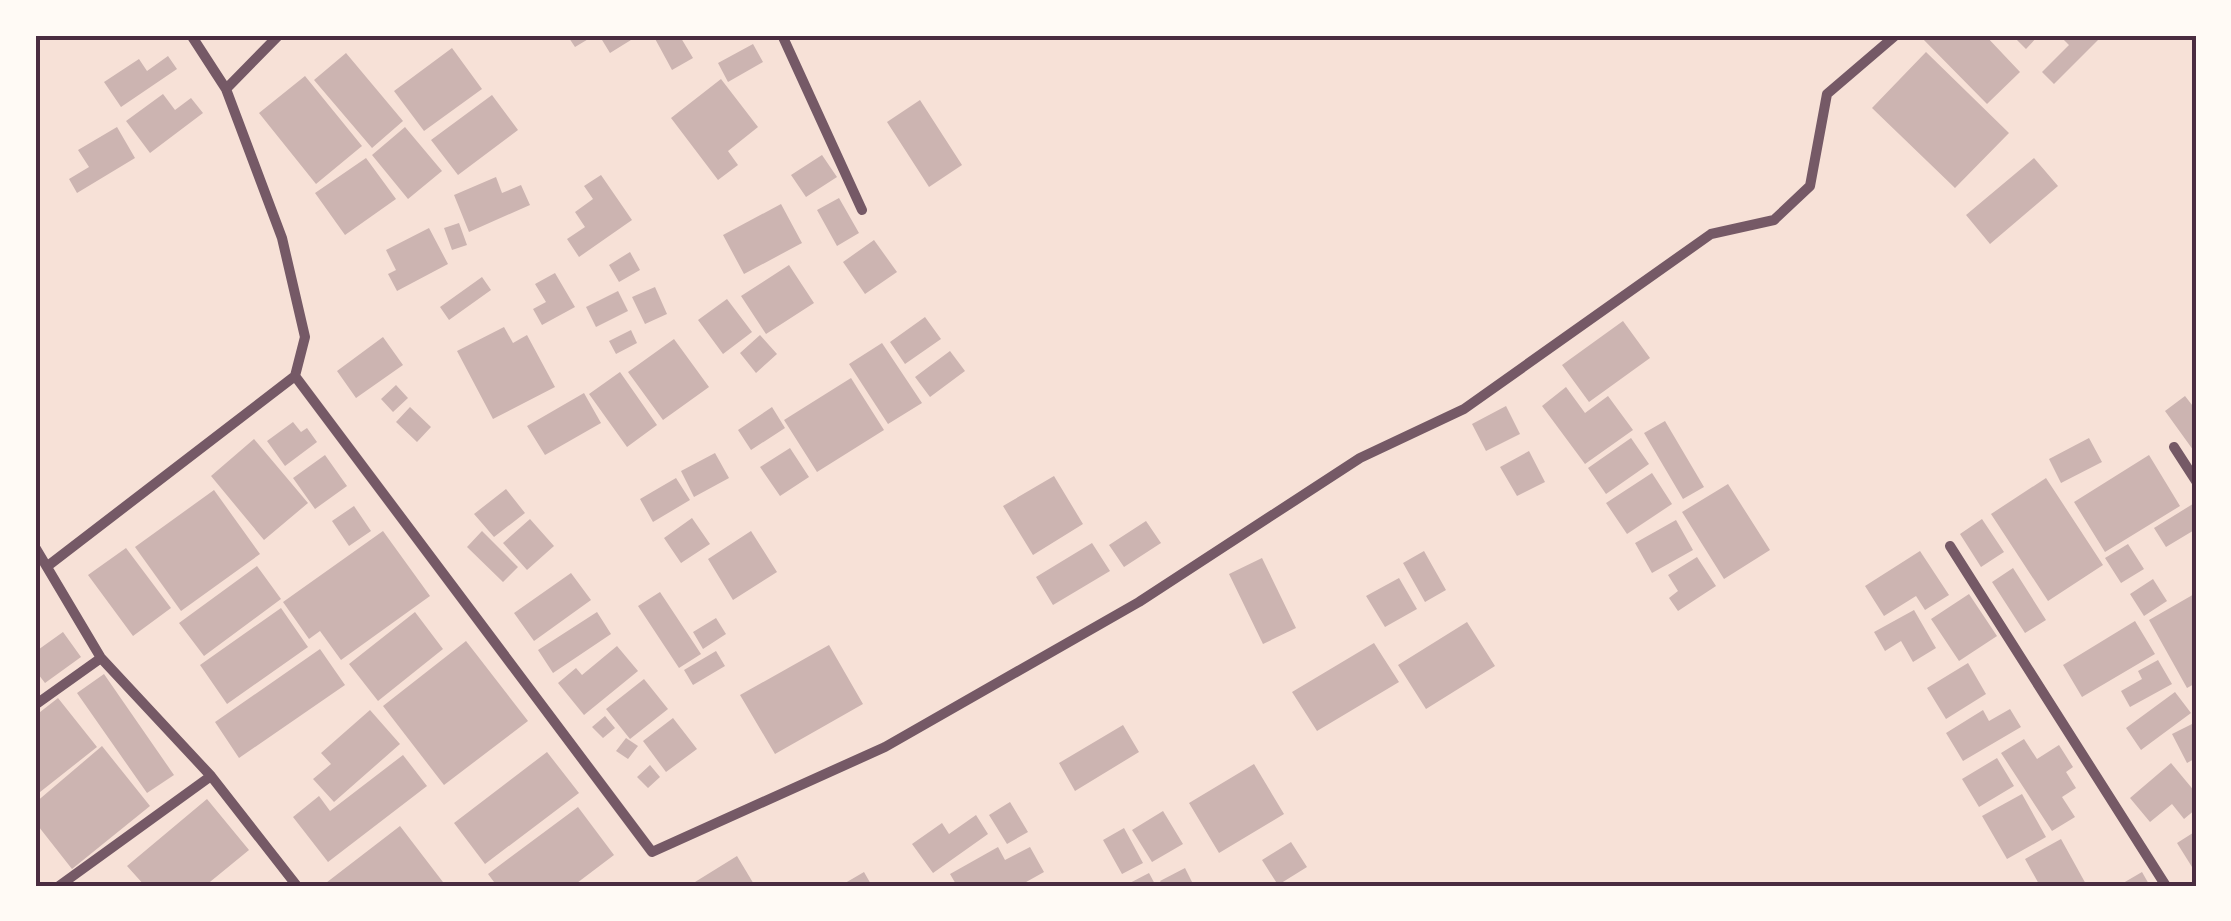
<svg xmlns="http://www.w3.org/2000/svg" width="2231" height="921" font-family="'DM Sans',sans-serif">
  <rect width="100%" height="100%" fill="#f7e1d7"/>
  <path fill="#ccb4b1" d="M 567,35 L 595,35 L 575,47 Z
    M 599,35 L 639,35 L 610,53 Z
    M 653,35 L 687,35 L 681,38 L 693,58 L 672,70 Z
    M 1919,35 L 1985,35 L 2020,72 L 1987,104 Z
    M 2012,35 L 2039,35 L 2026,49 Z
    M 2065,35 L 2103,35 L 2054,84 L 2042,72 L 2069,45 L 2062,38 Z
    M 753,44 L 763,62 L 728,82 L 718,63 Z
    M 452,48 L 482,89 L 424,131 L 394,91 Z
    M 1926,52 L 2009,133 L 1955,188 L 1872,108 Z
    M 346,53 L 403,121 L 372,148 L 314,80 Z
    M 168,56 L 177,69 L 121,107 L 104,82 L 139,59 L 147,71 Z
    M 305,76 L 362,146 L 316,184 L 259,113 Z
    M 721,79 L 758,127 L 728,151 L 738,165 L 718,180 L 671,118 Z
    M 163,94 L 175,110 L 191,98 L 203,113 L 150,153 L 126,121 Z
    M 492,95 L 518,130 L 458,175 L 431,140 Z
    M 920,100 L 962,165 L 929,187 L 887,122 Z
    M 117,127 L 135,158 L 77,193 L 69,179 L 89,167 L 78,150 Z
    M 405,127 L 442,171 L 408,199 L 372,155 Z
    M 822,155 L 837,177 L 806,197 L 791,175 Z
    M 366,158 L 396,199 L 345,235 L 315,193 Z
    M 2034,158 L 2058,186 L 1990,244 L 1966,215 Z
    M 601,175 L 632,220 L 579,257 L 567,239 L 585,227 L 575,212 L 593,199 L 584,186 Z
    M 496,177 L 502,193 L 521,185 L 530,205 L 469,232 L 454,195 Z
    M 839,198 L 859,233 L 837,246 L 817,210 Z
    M 781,204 L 802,243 L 744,274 L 723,235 Z
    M 459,223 L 467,245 L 452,250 L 444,228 Z
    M 429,228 L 448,264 L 397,291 L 388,274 L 396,270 L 386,250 Z
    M 874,240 L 897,272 L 865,294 L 843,262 Z
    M 630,252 L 640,270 L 619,282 L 609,265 Z
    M 789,265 L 814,303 L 766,334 L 741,296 Z
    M 555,273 L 575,307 L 542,325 L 533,309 L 546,302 L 535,284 Z
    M 482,277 L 491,290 L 449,320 L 440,307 Z
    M 655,287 L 667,314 L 645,324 L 632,297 Z
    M 618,291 L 628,311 L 596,327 L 586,307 Z
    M 727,299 L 752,332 L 723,354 L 698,320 Z
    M 925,317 L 941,339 L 905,364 L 890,342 Z
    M 1623,321 L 1650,358 L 1589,402 L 1562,365 Z
    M 504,327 L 513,343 L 527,335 L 555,387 L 493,419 L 457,351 Z
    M 631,330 L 637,343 L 616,354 L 609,341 Z
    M 760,335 L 777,354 L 756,373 L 740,353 Z
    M 383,337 L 403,365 L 356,398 L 337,371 Z
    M 674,339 L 709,387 L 663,420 L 628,372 Z
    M 882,343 L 922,403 L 888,424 L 849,364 Z
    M 950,351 L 965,371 L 930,397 L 915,377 Z
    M 620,372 L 657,425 L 627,447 L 589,394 Z
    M 851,378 L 884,430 L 817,472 L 784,420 Z
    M 396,385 L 408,398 L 393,412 L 381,399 Z
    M 1566,387 L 1585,413 L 1608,396 L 1633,430 L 1585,464 L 1542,406 Z
    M 584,393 L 601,423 L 545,455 L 527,426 Z
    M 2185,396 L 2196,410 L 2196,454 L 2165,411 Z
    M 1506,406 L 1520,434 L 1486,451 L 1472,424 Z
    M 410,407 L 431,427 L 417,442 L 396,422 Z
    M 772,407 L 785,428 L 751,450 L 738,430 Z
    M 1665,421 L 1704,487 L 1683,499 L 1644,433 Z
    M 293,422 L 301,432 L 307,428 L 317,442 L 285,466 L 267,441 Z
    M 1631,438 L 1649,464 L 1606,494 L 1588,468 Z
    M 2089,438 L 2102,462 L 2061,483 L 2049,459 Z
    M 254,439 L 308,503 L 264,540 L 211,476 Z
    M 790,448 L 809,477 L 780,496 L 760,467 Z
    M 1529,451 L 1545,482 L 1517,496 L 1500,467 Z
    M 715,453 L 729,478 L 694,497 L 681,471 Z
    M 325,455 L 347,486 L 315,509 L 293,478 Z
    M 2149,455 L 2180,506 L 2105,552 L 2074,502 Z
    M 1652,473 L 1672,504 L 1627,534 L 1606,503 Z
    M 1054,476 L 1083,524 L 1033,555 L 1003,506 Z
    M 676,478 L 690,500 L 653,522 L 640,499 Z
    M 2046,478 L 2103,565 L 2048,601 L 1991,514 Z
    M 1728,484 L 1770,550 L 1724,579 L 1682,512 Z
    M 506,489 L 525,513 L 494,537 L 474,514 Z
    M 214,490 L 260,554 L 181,611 L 135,547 Z
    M 2196,502 L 2196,529 L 2166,547 L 2154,528 Z
    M 354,506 L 371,531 L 349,546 L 332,521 Z
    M 692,518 L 710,544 L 681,563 L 664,538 Z
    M 530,519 L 554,546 L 527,570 L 503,543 Z
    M 1982,519 L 2004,552 L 1981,567 L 1960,534 Z
    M 1676,520 L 1693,550 L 1652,573 L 1635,543 Z
    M 1146,521 L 1161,543 L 1124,567 L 1109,545 Z
    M 383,531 L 430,596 L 341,660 L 320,631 L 309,639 L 283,602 Z
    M 482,531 L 518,567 L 503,582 L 467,547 Z
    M 751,531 L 777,572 L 733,600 L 708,559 Z
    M 1092,543 L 1110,571 L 1053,605 L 1036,577 Z
    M 2128,544 L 2144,569 L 2121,583 L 2105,558 Z
    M 126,548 L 171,608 L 133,636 L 88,575 Z
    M 1424,551 L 1446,590 L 1425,602 L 1403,563 Z
    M 1920,551 L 1949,595 L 1925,610 L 1916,596 L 1884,616 L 1865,586 Z
    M 1697,557 L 1716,586 L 1678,611 L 1669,598 L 1678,591 L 1668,575 Z
    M 1262,558 L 1296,628 L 1263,644 L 1229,574 Z
    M 257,566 L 281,599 L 204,656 L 179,623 Z
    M 2013,568 L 2046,620 L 2025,633 L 1992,582 Z
    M 571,573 L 591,600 L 534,641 L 514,613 Z
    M 1399,578 L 1417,609 L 1385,627 L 1366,596 Z
    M 2153,579 L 2167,601 L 2144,616 L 2130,594 Z
    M 660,592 L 701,654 L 679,668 L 638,606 Z
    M 2196,593 L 2196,683 L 2187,688 L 2149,620 Z
    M 1969,594 L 1997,636 L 1959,661 L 1931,619 Z
    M 281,608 L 308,647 L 227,704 L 200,665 Z
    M 1914,610 L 1936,648 L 1913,662 L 1901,641 L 1885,651 L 1874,632 Z
    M 415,612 L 443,649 L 378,701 L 349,664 Z
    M 597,612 L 611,634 L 553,673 L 538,650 Z
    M 716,618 L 726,634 L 703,649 L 693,632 Z
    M 2135,621 L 2155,654 L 2082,697 L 2063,665 Z
    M 1467,622 L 1495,666 L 1426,709 L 1398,665 Z
    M 63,632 L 81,657 L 45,683 L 35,670 L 35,652 Z
    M 466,641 L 528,721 L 444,785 L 383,706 Z
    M 1374,643 L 1399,682 L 1317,731 L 1292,692 Z
    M 829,645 L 863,704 L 775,754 L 740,695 Z
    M 617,646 L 638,671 L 584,715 L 558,683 L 576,668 L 582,675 Z
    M 320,649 L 345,685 L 239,758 L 215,722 Z
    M 716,651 L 725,666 L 693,685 L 684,670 Z
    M 2158,660 L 2172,684 L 2130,707 L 2121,691 L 2142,679 L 2138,671 Z
    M 1968,663 L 1986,694 L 1946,719 L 1927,688 Z
    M 104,674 L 174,775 L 147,793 L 77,693 Z
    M 644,679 L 668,709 L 630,739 L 606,709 Z
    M 2175,692 L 2191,713 L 2141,750 L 2126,728 Z
    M 58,698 L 97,747 L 35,796 L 35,716 Z
    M 2010,709 L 2021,727 L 1963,761 L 1946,733 L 1983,710 L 1989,721 Z
    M 370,710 L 400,744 L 334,802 L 313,779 L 331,764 L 321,753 Z
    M 605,716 L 615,728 L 603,738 L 592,727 Z
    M 673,718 L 697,749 L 666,772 L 643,741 Z
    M 2196,722 L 2196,758 L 2187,763 L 2172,734 Z
    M 1123,725 L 1139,752 L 1075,791 L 1059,763 Z
    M 626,738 L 638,746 L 628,759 L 616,751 Z
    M 2024,739 L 2037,759 L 2059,745 L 2073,767 L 2066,772 L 2076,788 L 2062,797 L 2075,817 L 2052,831 L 2001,753 Z
    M 102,746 L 150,806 L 72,869 L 35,822 L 35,803 Z
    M 547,752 L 579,793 L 485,864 L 454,823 Z
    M 403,755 L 427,786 L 328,862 L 293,817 L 319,796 L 330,811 Z
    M 1997,758 L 2014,786 L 1979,807 L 1962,779 Z
    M 2171,763 L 2196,793 L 2196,809 L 2184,819 L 2172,804 L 2150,822 L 2130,798 Z
    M 1254,764 L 1284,814 L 1219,853 L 1189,803 Z
    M 650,765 L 660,777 L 648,788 L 637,777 Z
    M 2022,794 L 2046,837 L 2007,859 L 1982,816 Z
    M 207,799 L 249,850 L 205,886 L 145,886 L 127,866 Z
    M 1010,802 L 1028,832 L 1007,844 L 989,815 Z
    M 578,807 L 614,855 L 573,886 L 497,886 L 488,874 Z
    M 1163,811 L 1183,844 L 1152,862 L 1132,830 Z
    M 976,815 L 988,834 L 933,873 L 912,844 L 942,823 L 949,834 Z
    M 400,826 L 446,886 L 322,886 Z
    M 1124,828 L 1143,863 L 1122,874 L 1103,840 Z
    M 2196,831 L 2196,865 L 2192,867 L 2177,843 Z
    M 2061,839 L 2087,886 L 2040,886 L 2025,859 Z
    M 1291,842 L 1307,867 L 1278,885 L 1262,860 Z
    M 998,847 L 1005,860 L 1030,847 L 1044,872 L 1019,886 L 957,886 L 950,874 Z
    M 737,856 L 755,886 L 698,886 L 695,882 Z
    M 1185,868 L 1194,886 L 1163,886 L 1160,881 Z
    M 864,872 L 872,886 L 840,886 Z
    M 2142,872 L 2150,886 L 2118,886 Z
    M 1149,873 L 1156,886 L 1124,886 Z"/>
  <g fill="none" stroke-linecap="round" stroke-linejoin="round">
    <path stroke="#755966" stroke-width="10" d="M 191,35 L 226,89
      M 279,35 L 226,89 L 282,238 L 305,337 L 295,376
      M 782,35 L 862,210
      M 2174,447 L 2196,481
      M 1950,546 L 2166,886
      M 35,547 L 101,658 L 211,776 L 297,886
      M 49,565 L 295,376 L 652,852 L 885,747 L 1139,602 L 1360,458 L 1464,409 L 1711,234 L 1774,220 L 1810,186 L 1827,94 L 1896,35
      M 35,705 L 101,658
      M 59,886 L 211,776"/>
  </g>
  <rect width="2231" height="921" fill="none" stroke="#fffaf5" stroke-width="75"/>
  <rect x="38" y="38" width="2156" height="846" fill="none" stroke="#4a2c40" stroke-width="4"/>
</svg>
